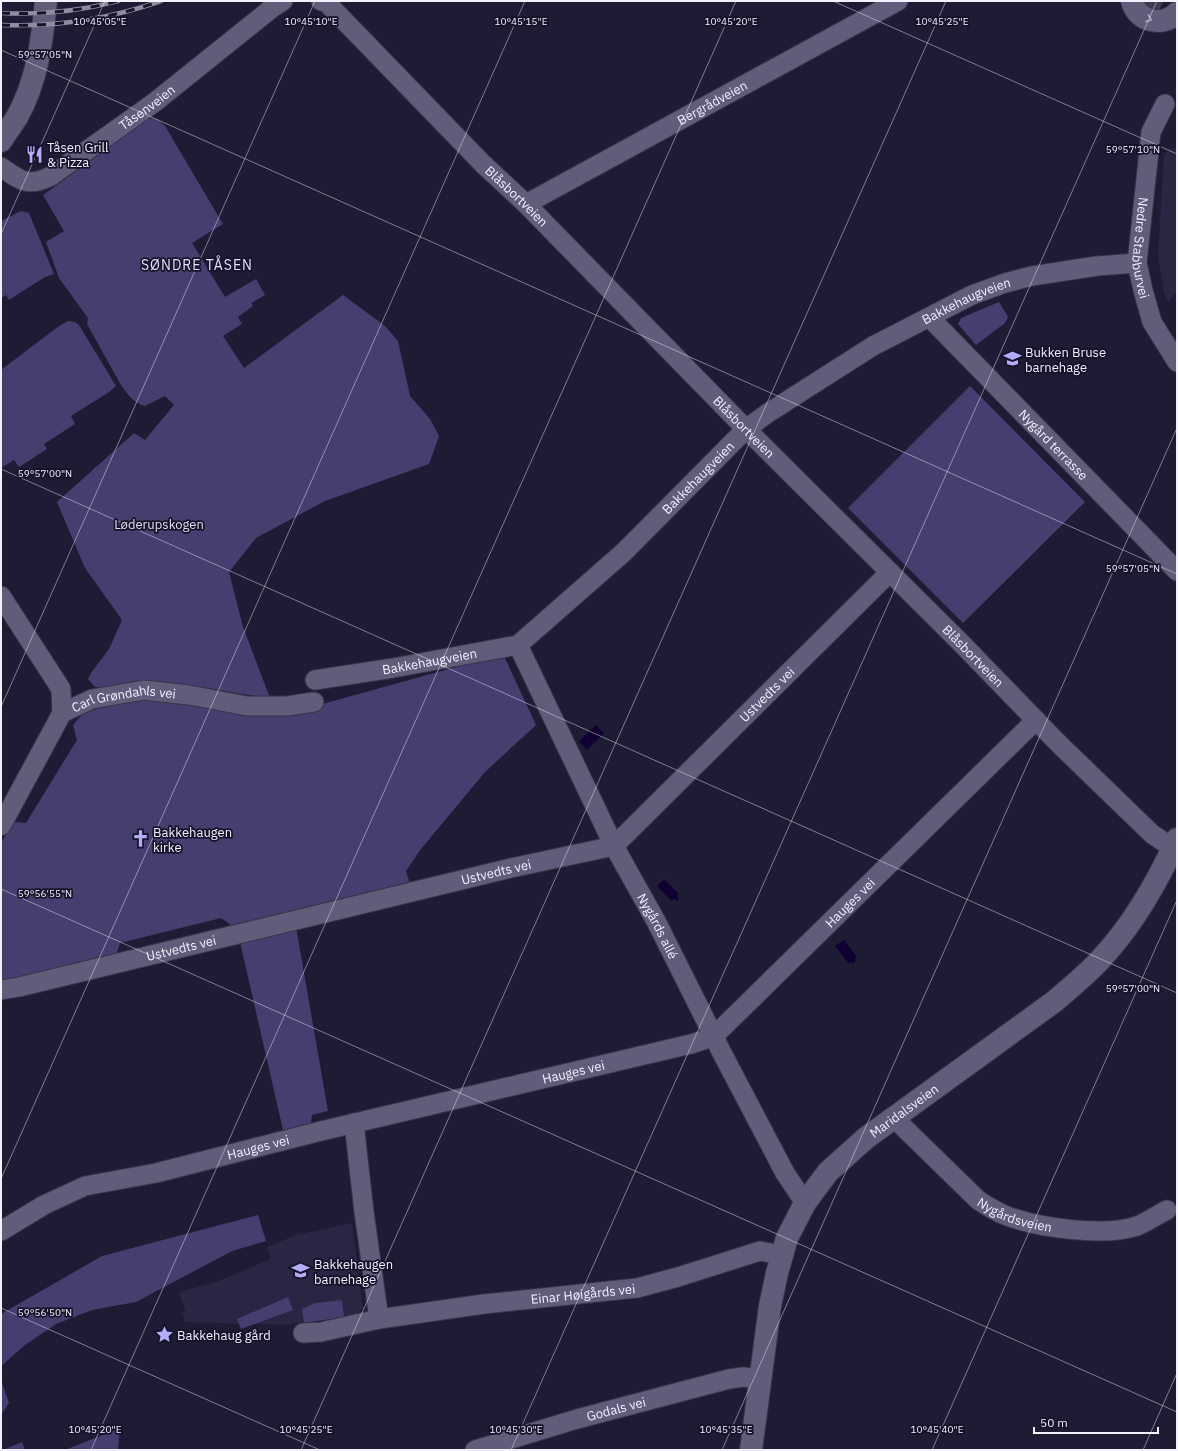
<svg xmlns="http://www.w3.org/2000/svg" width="1178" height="1451" font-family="'IBM Plex Sans',sans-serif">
  <rect width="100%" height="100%" fill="#1e1c34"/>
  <path fill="#292543" d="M 1170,148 L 1177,149 L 1177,292 L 1168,302 L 1164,292 L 1158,256 L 1164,155 Z
    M 352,1223 L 363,1309 L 353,1316 L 282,1325 L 185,1322 L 182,1312 L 186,1311 L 179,1292 L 216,1282 L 271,1259 L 267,1247 L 296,1235 Z"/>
  <path fill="#453f6f" d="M 153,118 L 158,120 L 165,126 L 223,224 L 192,243 L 225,297 L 256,279 L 265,295 L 251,303 L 253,306 L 238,317 L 242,324 L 223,336 L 244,368 L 343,295 L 385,326 L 398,341 L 410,396 L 430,419 L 439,436 L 429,464 L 325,501 L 256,538 L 229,572 L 243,627 L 270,698 C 226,692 182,682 138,681 C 131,681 123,684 117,686 C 109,687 102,687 95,687 L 88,679 L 91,673 L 109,649 L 122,620 L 85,568 L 57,502 L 134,433 L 145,440 L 174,405 L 165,396 L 145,406 C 134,403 128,395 121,385 L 87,324 L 88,318 L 59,278 L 46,242 L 64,231 L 43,195 L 148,119 Z
    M 21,211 L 29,213 L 54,274 L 45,277 L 9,300 L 6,295 L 1,298 L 1,221 Z
    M 999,302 L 1008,317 L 1005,323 L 976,345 L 958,324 L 961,318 Z
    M 68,321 L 75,322 L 79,325 L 116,386 L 109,392 L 71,416 L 75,424 L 44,444 L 47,449 L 19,467 L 14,460 L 1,468 L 1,370 L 59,326 Z
    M 970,386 L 1085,502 L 963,623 L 848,508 Z
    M 503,654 L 536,725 L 485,772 L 421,849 L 406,871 L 410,884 L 235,928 L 221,918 L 120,943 L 115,958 L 1,982 L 1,843 L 14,822 L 26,823 L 77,740 L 73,725 L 82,715 L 117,700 L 154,694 L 308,708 Z
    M 296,927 L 328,1111 L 312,1115 L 311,1123 L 283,1130 L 240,942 Z
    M 258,1215 L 266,1241 L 232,1251 L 136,1302 L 92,1310 L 56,1324 L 25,1345 L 1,1366 L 1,1314 L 102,1256 Z
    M 288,1297 L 293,1310 L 241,1329 L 237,1319 Z
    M 342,1300 L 344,1317 L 304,1323 L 302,1309 L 315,1303 Z
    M 1,1380 L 9,1403 L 1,1415 Z
    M 120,1428 L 118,1450 L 65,1450 Z
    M 22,1442 L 25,1450 L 3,1450 Z"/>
  <path fill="#0f0032" d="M 596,725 L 604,733 L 587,750 L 579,741 Z
    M 664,879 L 679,894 L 677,896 L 679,899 L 677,901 L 674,899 L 672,901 L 657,886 Z
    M 844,940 L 857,957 L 855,959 L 856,961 L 852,964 L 851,962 L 849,964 L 835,946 Z"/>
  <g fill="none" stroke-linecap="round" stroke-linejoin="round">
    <path stroke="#3e3c52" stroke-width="22" stroke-dasharray="22 11" stroke-linecap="butt" d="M 1139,1 L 1177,20"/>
    <defs>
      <g id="street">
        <path id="s1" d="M 321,1 L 327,3 L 483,164 L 526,204 L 746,429 L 963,645 L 1058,743 L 1152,834 L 1173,848"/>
        <path id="s2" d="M 1165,104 L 1151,132 L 1137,263 L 1143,290 L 1152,322 L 1177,362"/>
        <path id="s3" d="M 1,167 C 20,180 27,188 51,176 L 155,102 L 272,8 L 283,1"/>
        <path id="s4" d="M 526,204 L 898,1"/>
        <path id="s5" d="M 930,318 L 1177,571"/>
        <path d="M 1,596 L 61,689 L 62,713"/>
        <path id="s6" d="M 518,645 L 614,846 L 657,923 L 722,1053 L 785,1173 L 805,1203"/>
        <path id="s7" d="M 315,680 L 393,668 L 518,645 L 624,552 L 746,429 L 768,413 L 873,346 L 972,295 L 1005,283 L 1032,276 L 1097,266 L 1137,263"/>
        <path id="s8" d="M 1,826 L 62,713 L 92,699 L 144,690 L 189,695 L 247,706 L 287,706 L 314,702"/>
        <path id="s9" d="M 1,990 L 19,987 L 511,868 L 614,846 L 890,572"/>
        <path id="s10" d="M 893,1117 L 978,1200 C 987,1206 997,1212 1007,1216 C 1039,1228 1105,1237 1137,1226 C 1147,1222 1157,1215 1167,1210"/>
        <path d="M 354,1123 L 364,1212 L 379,1319"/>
        <path id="s11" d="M 1,1231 L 44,1205 L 85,1186 L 156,1173 L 321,1131 L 691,1044 L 713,1037 L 1036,720"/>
        <path id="s12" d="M 303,1333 L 321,1332 L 379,1319 L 484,1304 L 637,1288 L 678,1277 L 760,1251 L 781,1255"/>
        <path id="s13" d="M 475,1450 L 577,1419 L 729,1379 L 743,1377 L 760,1379"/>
      </g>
      <g id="secondary">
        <path d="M 1132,1 C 1137,22 1163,27 1177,13"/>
        <path d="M 1,141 C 6,133 12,125 17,117 C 37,82 42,41 46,1"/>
        <path id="s14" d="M 751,1450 L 770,1306 L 777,1273 L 787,1238 L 805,1203 L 828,1172 L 866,1138 L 1055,1001 C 1070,988 1086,975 1100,960 C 1133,925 1157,883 1177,839"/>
      </g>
    </defs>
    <use href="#street" stroke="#373549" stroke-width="21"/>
    <use href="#secondary" stroke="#373549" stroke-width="24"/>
    <use href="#street" stroke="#5f5d7a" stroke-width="19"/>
    <use href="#secondary" stroke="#5f5d7a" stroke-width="22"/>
    <defs>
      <path id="rail" d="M 1,13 C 40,15 80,11 118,1
        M 1,25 C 56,27 109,19 161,1"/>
    </defs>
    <use href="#rail" stroke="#8e8d9f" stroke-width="4.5"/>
    <use href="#rail" stroke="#151229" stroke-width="3" stroke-dasharray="9" stroke-linecap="butt"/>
  </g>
  <defs><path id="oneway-chevron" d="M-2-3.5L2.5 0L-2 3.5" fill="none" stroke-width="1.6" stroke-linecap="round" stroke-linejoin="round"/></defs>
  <use stroke="#a8a7bc" href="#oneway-chevron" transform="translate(1149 19) rotate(21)"/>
  <path fill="none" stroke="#f1f1ff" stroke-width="1" stroke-opacity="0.45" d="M 833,1 L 1177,154M 1,50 L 1177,574M 1,234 L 105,1M 1,469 L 1177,993M 1,707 L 315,1M 1,889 L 1177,1412M 1,1179 L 525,1M 1,1308 L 320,1450M 91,1450 L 736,1M 301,1450 L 946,1M 511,1450 L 1157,1M 722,1450 L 1177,428M 932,1450 L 1177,900M 1143,1450 L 1177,1373"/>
  <defs>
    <symbol id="restaurant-bare" viewBox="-9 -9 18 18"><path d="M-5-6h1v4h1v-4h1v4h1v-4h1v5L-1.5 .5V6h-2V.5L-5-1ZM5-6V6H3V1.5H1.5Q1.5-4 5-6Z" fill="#b3acf9" stroke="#151229" stroke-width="2.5" paint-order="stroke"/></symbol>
    <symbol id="school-bare" viewBox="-9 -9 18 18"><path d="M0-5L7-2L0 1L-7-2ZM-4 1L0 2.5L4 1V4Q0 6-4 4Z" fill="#b3acf9" stroke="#151229" stroke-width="2.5" paint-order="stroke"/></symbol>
    <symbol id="church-bare" viewBox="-9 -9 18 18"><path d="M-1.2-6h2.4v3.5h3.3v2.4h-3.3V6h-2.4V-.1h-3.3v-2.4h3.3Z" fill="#b3acf9" stroke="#151229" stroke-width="2.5" paint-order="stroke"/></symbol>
    <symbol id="sight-bare" viewBox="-9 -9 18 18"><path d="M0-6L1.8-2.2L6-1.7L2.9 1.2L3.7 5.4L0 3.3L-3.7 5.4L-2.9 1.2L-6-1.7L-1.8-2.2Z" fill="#b3acf9" stroke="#151229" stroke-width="2.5" paint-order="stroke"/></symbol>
  </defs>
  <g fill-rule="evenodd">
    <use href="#restaurant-bare" x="22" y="142" width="25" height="25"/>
    <use href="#school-bare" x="1000" y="346" width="25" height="25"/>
    <use href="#church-bare" x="128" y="826" width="25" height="25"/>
    <use href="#school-bare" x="288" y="1258" width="25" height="25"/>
    <use href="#sight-bare" x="152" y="1322" width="25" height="25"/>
  </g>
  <g text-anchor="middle" stroke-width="3.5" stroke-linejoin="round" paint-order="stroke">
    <g font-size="13" fill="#f1f1ff" stroke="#151229">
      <text dy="5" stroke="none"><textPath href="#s4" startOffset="212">Bergrådveien</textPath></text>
      <text dy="5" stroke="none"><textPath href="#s3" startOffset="173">Tåsenveien</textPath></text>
      <text dy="5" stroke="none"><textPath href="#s1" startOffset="277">Blåsbortveien</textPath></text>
      <text dy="5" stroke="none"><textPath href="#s2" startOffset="148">Nedre Stabburvei</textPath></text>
      <text dy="5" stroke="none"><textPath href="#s7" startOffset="776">Bakkehaugveien</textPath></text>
      <text dy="5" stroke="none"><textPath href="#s1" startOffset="601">Blåsbortveien</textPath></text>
      <text dy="5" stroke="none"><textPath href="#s5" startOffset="177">Nygård terrasse</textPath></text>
      <text dy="5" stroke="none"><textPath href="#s7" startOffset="452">Bakkehaugveien</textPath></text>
      <text dy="5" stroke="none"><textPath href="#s1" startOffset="925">Blåsbortveien</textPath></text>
      <text dy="5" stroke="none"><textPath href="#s7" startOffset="116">Bakkehaugveien</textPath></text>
      <text dy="5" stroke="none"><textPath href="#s9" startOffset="845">Ustvedts vei</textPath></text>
      <text dy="5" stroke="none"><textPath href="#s8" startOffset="193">Carl Grøndahls vei</textPath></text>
      <text dy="5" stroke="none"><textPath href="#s9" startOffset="509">Ustvedts vei</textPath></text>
      <text dy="5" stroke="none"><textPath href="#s11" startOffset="933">Hauges vei</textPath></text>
      <text dy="5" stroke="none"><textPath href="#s6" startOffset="314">Nygårds allé</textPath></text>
      <text dy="5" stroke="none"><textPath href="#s9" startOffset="185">Ustvedts vei</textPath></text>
      <text dy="5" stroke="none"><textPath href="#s11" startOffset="597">Hauges vei</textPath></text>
      <text dy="5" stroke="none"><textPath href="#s14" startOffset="391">Maridalsveien</textPath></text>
      <text dy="5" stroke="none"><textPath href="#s11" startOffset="273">Hauges vei</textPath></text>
      <text dy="5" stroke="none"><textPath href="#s10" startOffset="159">Nygårdsveien</textPath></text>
      <text dy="5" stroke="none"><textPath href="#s12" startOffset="283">Einar Høigårds vei</textPath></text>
      <text dy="5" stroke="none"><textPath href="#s13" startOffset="147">Godals vei</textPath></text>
    </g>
    <g font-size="13" fill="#f1f1ff" stroke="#151229" text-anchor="start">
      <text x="47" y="152">Tåsen Grill<tspan x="47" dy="15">&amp; Pizza</tspan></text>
      <text x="1025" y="357">Bukken Bruse<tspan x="1025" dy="15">barnehage</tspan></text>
      <text x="153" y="837">Bakkehaugen<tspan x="153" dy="15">kirke</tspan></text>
      <text x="314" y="1269">Bakkehaugen<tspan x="314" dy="15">barnehage</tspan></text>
      <text x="177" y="1340">Bakkehaug gård</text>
    </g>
    <g font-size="13" fill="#e0dff1" stroke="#151229">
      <text x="159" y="529">Løderupskogen</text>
    </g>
    <g font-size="14" letter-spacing="1" fill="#e2e1fe" stroke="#151229">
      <text x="197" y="270">SØNDRE TÅSEN</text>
    </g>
  </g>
  <g font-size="10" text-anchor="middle" fill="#f1f1ff" stroke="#151229" stroke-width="3.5" stroke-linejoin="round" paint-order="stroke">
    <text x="100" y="25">10°45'05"E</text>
    <text x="311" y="25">10°45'10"E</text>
    <text x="521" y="25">10°45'15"E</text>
    <text x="731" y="25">10°45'20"E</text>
    <text x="942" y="25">10°45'25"E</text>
    <text x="45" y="58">59°57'05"N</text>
    <text x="1133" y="153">59°57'10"N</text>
    <text x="45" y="477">59°57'00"N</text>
    <text x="1133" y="572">59°57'05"N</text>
    <text x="45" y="897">59°56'55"N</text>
    <text x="1133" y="992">59°57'00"N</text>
    <text x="45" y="1316">59°56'50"N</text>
    <text x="95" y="1433">10°45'20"E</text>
    <text x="306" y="1433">10°45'25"E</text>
    <text x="516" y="1433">10°45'30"E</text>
    <text x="726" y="1433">10°45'35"E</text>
    <text x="937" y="1433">10°45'40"E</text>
  </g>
  <rect width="1178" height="1451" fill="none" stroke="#f1f1ff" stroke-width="4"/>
  <path d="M1034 1427v6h124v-6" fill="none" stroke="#f1f1ff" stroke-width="2"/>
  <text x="1040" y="1427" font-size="12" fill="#f1f1ff" stroke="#151229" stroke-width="3" paint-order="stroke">50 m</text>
</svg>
